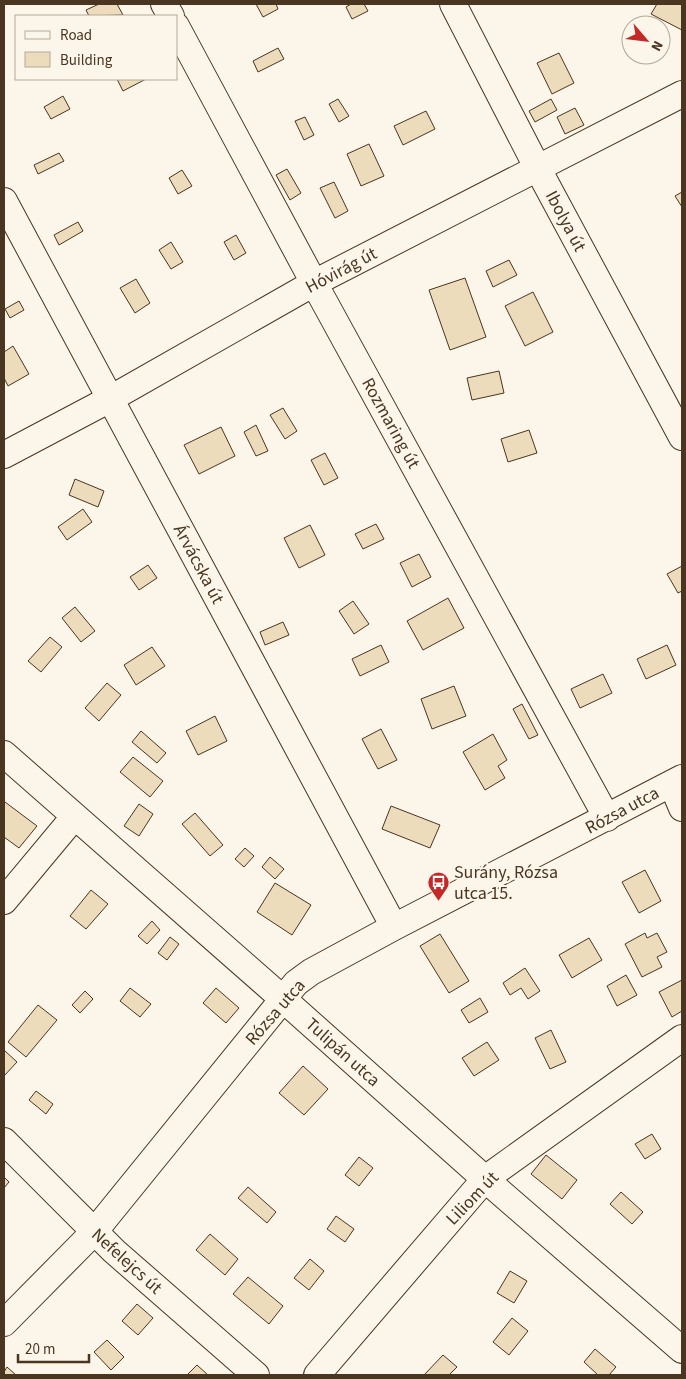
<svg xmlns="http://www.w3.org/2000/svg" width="686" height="1379" font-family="'Source Sans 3',sans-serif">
  <rect width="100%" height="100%" fill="#fbf6e9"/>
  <path fill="#ecdcbc" stroke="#4a3520" d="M 99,4 L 117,4 L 123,15 L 89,16 L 86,10 Z
    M 256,4 L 276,4 L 278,9 L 263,17 Z
    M 351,4 L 364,4 L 368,11 L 352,19 L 346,7 Z
    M 657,4 L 682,4 L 682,30 L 651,14 Z
    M 278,48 L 284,59 L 258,72 L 253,61 Z
    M 559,53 L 574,83 L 552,94 L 537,63 Z
    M 117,79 L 146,79 L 123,91 Z
    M 63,96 L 70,109 L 51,119 L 44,107 Z
    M 338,99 L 349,116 L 339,122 L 329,104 Z
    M 551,99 L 557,110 L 535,122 L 529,111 Z
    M 575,108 L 584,125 L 565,134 L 557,117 Z
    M 426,111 L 435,129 L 403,145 L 394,126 Z
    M 305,117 L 314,135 L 304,140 L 295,121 Z
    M 369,144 L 384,176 L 361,186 L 347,154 Z
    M 59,153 L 64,161 L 38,174 L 34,165 Z
    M 287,169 L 301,193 L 290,200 L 276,175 Z
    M 182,170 L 192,186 L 178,194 L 169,178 Z
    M 334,182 L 348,211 L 335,218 L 320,188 Z
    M 682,192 L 682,207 L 675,196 Z
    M 78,222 L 83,231 L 59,245 L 54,235 Z
    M 236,235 L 246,253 L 234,260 L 224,242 Z
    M 171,242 L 183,262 L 171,269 L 159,250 Z
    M 509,260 L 517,275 L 493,287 L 486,271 Z
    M 465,278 L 486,337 L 450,350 L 429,290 Z
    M 136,279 L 150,303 L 135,313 L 120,288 Z
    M 533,292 L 553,332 L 525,346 L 505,306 Z
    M 19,301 L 24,310 L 10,318 L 5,309 Z
    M 13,346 L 29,374 L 8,386 L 4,378 L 4,352 Z
    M 499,371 L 504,393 L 472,400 L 467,378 Z
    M 283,408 L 297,431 L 285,439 L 270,415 Z
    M 256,425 L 268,451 L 256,456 L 244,432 Z
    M 221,427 L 235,456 L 199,474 L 184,445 Z
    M 529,430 L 537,453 L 508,462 L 501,439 Z
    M 325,453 L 338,478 L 324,485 L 311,460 Z
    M 75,479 L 104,491 L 98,507 L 69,495 Z
    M 83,509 L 92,522 L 67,540 L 58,527 Z
    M 376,524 L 384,539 L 363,549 L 355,534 Z
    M 310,525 L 325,555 L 299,568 L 284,538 Z
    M 419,554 L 431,577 L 412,587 L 400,563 Z
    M 148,565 L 157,578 L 139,590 L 130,577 Z
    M 682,566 L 682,591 L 678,593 L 667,574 Z
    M 448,598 L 464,628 L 423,650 L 407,621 Z
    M 353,601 L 369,624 L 354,634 L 339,611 Z
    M 75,607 L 95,631 L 81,642 L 62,618 Z
    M 283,622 L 289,635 L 265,645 L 260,632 Z
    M 50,637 L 62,647 L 41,672 L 28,661 Z
    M 381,645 L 389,662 L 360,676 L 352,659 Z
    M 667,645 L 676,665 L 646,679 L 637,659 Z
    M 152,647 L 165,666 L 136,685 L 124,665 Z
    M 603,674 L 612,693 L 580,708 L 571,689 Z
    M 107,683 L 121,695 L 99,721 L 85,708 Z
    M 454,686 L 466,716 L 432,729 L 421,699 Z
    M 522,704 L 538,735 L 529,739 L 513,709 Z
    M 215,716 L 227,741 L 198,755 L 186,731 Z
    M 381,729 L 397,760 L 378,769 L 362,739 Z
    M 141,731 L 166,753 L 157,763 L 132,742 Z
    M 493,734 L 507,760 L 498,766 L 505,778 L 485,790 L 463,752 Z
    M 133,757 L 163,781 L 150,797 L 120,772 Z
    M 5,802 L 37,826 L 19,848 L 4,837 L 4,804 Z
    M 139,804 L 153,814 L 139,836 L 124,826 Z
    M 391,806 L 440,825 L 430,848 L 382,829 Z
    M 195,813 L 223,845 L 210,856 L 182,824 Z
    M 245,848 L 254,856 L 244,867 L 235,859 Z
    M 270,857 L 284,869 L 275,879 L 262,867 Z
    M 645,870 L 661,901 L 639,913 L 622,882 Z
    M 275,883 L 311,905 L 292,935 L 257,912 Z
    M 91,890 L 108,904 L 86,929 L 70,916 Z
    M 152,921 L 160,930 L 147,944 L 138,936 Z
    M 645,933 L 647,938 L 657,933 L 667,952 L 657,957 L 662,967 L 642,977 L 625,944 Z
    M 440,934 L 469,981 L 449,993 L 420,946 Z
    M 170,937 L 179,944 L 167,960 L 158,953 Z
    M 589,938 L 602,960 L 572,978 L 559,955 Z
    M 525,968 L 540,991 L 528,999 L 521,988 L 510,995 L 503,983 Z
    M 626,975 L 637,995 L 617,1006 L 607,986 Z
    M 682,980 L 682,1011 L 672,1017 L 659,992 Z
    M 130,988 L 151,1004 L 140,1017 L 120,1001 Z
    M 216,988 L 239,1008 L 226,1023 L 203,1003 Z
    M 85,991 L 93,999 L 80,1013 L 72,1005 Z
    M 480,998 L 488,1012 L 469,1023 L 461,1010 Z
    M 38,1005 L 57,1020 L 26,1057 L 8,1042 Z
    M 551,1030 L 566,1062 L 550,1069 L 535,1038 Z
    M 487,1042 L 499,1060 L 474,1076 L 462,1058 Z
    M 4,1050 L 17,1062 L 4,1076 Z
    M 303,1066 L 328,1089 L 304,1115 L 279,1093 Z
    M 36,1091 L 53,1104 L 46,1114 L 29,1100 Z
    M 652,1134 L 661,1149 L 645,1159 L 635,1144 Z
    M 546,1155 L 577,1180 L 562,1199 L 531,1174 Z
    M 359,1157 L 373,1168 L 359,1186 L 345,1175 Z
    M 4,1177 L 9,1182 L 4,1188 Z
    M 248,1187 L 276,1212 L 267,1223 L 238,1198 Z
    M 621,1192 L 643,1212 L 632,1224 L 610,1204 Z
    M 336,1216 L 354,1229 L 345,1242 L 327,1229 Z
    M 210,1234 L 238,1259 L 225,1275 L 196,1250 Z
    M 310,1259 L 324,1271 L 309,1290 L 294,1278 Z
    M 510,1271 L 527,1281 L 514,1303 L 497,1293 Z
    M 248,1277 L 283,1306 L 269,1324 L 233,1294 Z
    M 137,1304 L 153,1318 L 138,1335 L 122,1321 Z
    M 512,1318 L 528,1331 L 509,1355 L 493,1342 Z
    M 107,1340 L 124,1357 L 111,1370 L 94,1352 Z
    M 595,1349 L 616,1367 L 609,1375 L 598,1375 L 584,1362 Z
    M 443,1355 L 457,1367 L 449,1375 L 424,1375 Z
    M 197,1365 L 208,1375 L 187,1375 Z
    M 7,1367 L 16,1375 L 4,1375 L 4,1372 Z"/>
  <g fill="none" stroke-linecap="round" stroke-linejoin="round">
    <defs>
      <path id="minor" d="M 164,4 L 171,16
        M 453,4 L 538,169 L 682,437
        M 176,26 L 314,283 L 607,818
        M 4,201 L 394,927
        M 4,455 L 110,399 L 314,283 L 682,94
        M 4,754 L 283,999 L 485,1179 L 682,1350
        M 672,784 L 682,808
        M 4,901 L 74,817
        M 4,1141 L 114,1251 L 256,1375
        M 4,1323 L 94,1232 L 296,983 L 311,972 L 394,927 L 682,778
        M 317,1375 L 485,1179 L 682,1038"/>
    </defs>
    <use href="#minor" stroke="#4a3520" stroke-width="28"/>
    <use href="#minor" stroke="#fbf6e9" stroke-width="26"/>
  </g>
  <defs>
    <symbol id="bus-pin" viewBox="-11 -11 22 30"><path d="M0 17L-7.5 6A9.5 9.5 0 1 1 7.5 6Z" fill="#c62828" stroke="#fbf6e9"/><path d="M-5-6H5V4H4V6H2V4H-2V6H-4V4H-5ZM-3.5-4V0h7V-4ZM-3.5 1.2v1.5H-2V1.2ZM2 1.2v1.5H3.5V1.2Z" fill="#fff"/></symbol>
  </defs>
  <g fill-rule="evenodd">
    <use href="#bus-pin" x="426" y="870" width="25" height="34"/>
  </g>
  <g text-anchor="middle" stroke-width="4" stroke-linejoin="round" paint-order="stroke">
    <g font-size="18" fill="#4a3520" stroke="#fbf6e9">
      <text transform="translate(566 221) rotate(62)" y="6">Ibolya út</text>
      <text transform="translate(341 270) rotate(-28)" y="6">Hóvirág út</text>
      <text transform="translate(391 423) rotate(61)" y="6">Rozmaring út</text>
      <text transform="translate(199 564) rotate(62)" y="6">Árvácska út</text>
      <text transform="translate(622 810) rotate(-28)" y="6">Rózsa utca</text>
      <text transform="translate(275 1012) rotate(-49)" y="6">Rózsa utca</text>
      <text transform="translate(343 1052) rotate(42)" y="6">Tulipán utca</text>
      <text transform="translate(472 1198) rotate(-46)" y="6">Liliom út</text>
      <text transform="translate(127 1261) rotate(42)" y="6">Nefelejcs út</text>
    </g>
    <g font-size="18" fill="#4a3520" stroke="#fbf6e9" text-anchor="start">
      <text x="454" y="878">Surány, Rózsa<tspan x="454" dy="21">utca 15.</tspan></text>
    </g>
  </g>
  <rect width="686" height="1379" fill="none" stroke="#4a3520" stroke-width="10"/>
  <rect x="15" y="15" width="162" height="65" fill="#fbf6e9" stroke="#b4a999"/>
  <rect x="25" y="31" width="25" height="8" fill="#fbf6e9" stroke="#b4a999"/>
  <text x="60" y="40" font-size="15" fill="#4a3520">Road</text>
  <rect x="25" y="52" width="25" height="15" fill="#ecdcbc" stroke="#b4a999"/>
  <text x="60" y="65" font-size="15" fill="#4a3520">Building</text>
  <g transform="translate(646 40) rotate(118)"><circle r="24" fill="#fbf6e9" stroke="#b4a999"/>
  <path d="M0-4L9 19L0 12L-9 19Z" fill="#c62828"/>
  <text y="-8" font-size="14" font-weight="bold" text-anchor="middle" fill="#4a3520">N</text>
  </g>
  <path d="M18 1354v8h71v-8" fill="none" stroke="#4a3520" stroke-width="2.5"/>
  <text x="25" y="1354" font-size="15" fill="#4a3520" stroke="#fbf6e9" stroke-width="4" paint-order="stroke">20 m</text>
</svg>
